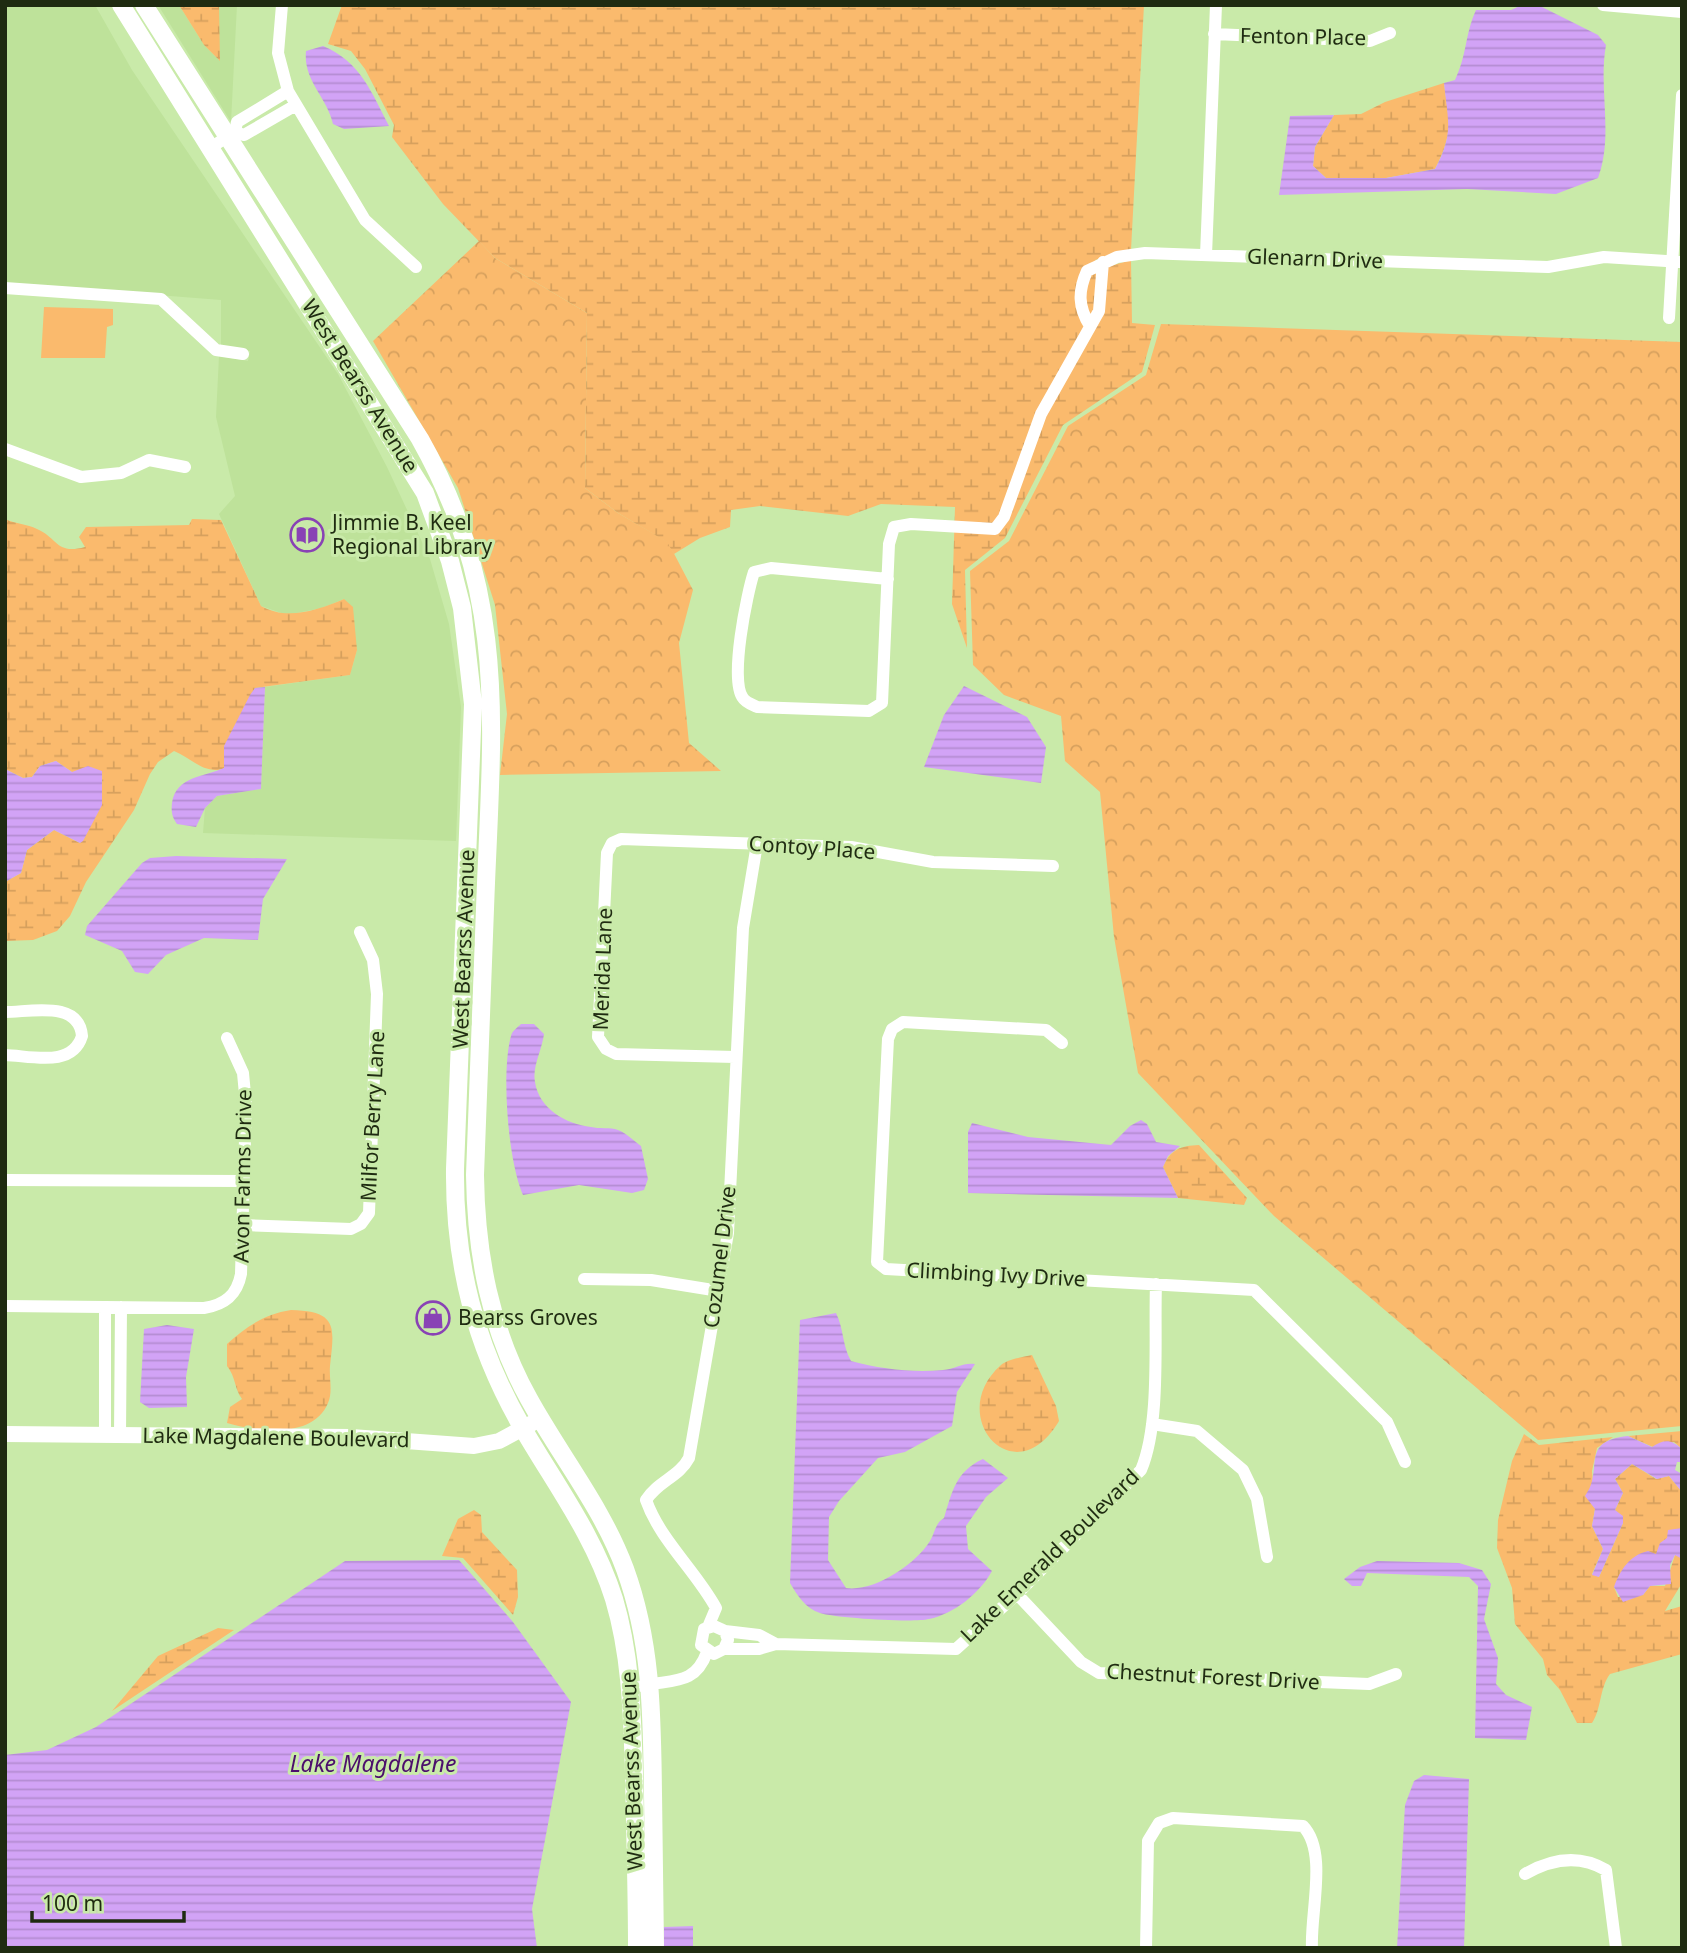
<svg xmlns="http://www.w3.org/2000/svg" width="1687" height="1953" font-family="'Noto Sans',sans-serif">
  <defs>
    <pattern id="forest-crowns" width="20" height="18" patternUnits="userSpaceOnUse" patternTransform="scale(1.75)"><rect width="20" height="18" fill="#faba6d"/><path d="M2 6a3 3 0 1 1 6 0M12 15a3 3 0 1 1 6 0" fill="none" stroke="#d6a05d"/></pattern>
    <pattern id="wetland-marsh" width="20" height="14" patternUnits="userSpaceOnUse" patternTransform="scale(1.75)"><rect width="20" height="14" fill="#faba6d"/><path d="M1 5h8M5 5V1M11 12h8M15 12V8" fill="none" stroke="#d6a05d"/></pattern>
    <pattern id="water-rules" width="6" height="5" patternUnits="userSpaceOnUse" patternTransform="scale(1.75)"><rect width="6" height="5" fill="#d2a3f6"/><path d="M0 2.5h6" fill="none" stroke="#b48cd2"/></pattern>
  </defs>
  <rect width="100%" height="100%" fill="#c9eaa9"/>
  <path fill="#bee29a" d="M 5,5 L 95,5 L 132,70 L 338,374 L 387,467 L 430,559 L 449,624 L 461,707 L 456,841 L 203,833 L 205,808 L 217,796 L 261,789 L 265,687 L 350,675 L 357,650 L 344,599 L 322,608 L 287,615 L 261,606 L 219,514 L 235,496 L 216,417 L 219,356 L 248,361 L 250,351 L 221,346 L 221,300 L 5,283 Z
    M 158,5 L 179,5 L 204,45 L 219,60 L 219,5 L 237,5 L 231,122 Z"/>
  <path fill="url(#forest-crowns)" d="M 479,241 L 495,258 L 587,313 L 585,488 L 618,513 L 668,542 L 693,590 L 679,643 L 689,743 L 721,771 L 500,775 L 507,714 L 495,605 L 458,488 L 373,341 Z
    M 1161,324 L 1682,342 L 1682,1426 L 1538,1440 L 1274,1216 L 1138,1073 L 1114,937 L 1100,792 L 1065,761 L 1061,716 L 1004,695 L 973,665 L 970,571 L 1009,541 L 1068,426 L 1146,375 Z"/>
  <path fill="url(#wetland-marsh)" d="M 179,5 L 219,5 L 220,61 L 204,45 Z
    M 342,5 L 1144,5 L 1131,250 L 1095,260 L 1100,269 L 1131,260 L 1132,323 L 1155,325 L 1142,372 L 1063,425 L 1005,538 L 965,570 L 967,648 L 952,604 L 955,507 L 881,504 L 848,516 L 760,506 L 731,510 L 730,527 L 700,538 L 674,554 L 667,542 L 618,513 L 585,488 L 587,313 L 495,258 L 443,204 L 392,137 L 394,125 L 365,69 L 351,51 L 328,44 Z
    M 1444,83 C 1449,122 1454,132 1435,169 L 1386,178 L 1326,178 L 1313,166 L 1315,147 L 1334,115 L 1361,114 L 1385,102 Z
    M 5,519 C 16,524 27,524 37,529 C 58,538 56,555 85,547 L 79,537 L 86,527 L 189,525 L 192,519 L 221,520 L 261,606 C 287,621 318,610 344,599 L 353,607 L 357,650 L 350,675 L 255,688 L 224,753 L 225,768 C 206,776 191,758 174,751 L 158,762 L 150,774 L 134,810 L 86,882 L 70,916 L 57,931 L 33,940 L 5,941 L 5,882 L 21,873 L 27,850 L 54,830 L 80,843 C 98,812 103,808 102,771 L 72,772 L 56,761 L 40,766 L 32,777 L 23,778 L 5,769 Z
    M 1199,1145 L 1247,1198 L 1244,1205 L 1178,1198 L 1163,1167 C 1171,1149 1180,1146 1199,1145 Z
    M 291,1310 C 339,1311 334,1328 330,1366 C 329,1378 333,1392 328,1403 C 313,1439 258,1432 227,1423 L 230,1407 L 242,1399 C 234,1388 236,1377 227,1366 L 227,1344 C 247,1326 265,1314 291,1310 Z
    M 1032,1355 L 1056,1406 L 1059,1421 C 1014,1497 944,1415 1001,1365 C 1008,1359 1023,1357 1032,1355 Z
    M 1682,1431 L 1682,1449 L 1674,1442 L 1653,1447 L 1628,1436 Z
    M 1524,1434 L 1539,1445 L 1613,1437 L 1597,1448 L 1592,1471 L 1595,1509 L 1592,1526 L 1603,1549 L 1592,1574 L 1599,1577 L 1623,1523 L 1615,1510 L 1623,1493 L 1615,1479 L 1632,1464 L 1656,1479 L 1669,1476 L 1682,1492 L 1682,1528 L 1667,1538 L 1656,1555 L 1614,1587 L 1618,1597 L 1643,1595 L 1650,1586 L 1665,1586 L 1675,1555 L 1680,1556 L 1682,1583 L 1665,1611 L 1682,1606 L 1682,1654 L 1610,1674 C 1599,1689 1602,1708 1592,1723 L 1577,1723 L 1560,1690 L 1547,1675 L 1543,1659 L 1515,1624 L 1512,1588 L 1497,1548 L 1498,1520 L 1512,1461 Z
    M 474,1510 L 481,1515 L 482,1532 L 517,1570 L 518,1597 L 513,1615 L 463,1558 L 442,1556 L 458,1519 Z
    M 218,1628 L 234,1630 L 112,1711 L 158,1656 Z"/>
  <path fill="#faba6d" d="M 44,307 L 113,309 L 113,325 L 107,327 L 105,358 L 41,358 Z"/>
  <path fill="url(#water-rules)" d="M 1522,5 L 1538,5 L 1598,35 L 1606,45 C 1598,89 1614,135 1598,178 L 1556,194 L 1467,189 L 1279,195 L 1290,116 L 1334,115 L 1315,147 L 1313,166 L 1326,178 L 1386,178 L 1435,169 C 1454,133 1448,122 1444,83 L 1455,80 C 1467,55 1465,34 1476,10 L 1511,10 Z
    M 323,46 C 360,61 372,93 389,126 L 344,129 L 333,124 C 327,97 303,81 306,51 Z
    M 964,686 L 1027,717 L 1046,747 L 1041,783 L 924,767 L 944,715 Z
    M 265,687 L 261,789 L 217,796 L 205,808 L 196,827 L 177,824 C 172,817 171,812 172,803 C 176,776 204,777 224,768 L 224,746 L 250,695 L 255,688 Z
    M 56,761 L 72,772 L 88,766 L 102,771 L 102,805 L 83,841 L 80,843 L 54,830 L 27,850 L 21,873 L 5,882 L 5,769 L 23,778 L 32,777 L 40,766 Z
    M 176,856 L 287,859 L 263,899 L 258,940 L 204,938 L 166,955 L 148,974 L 135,972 L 122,951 L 85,935 L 87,926 L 142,863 L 150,858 Z
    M 521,1024 L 534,1024 L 544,1034 C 542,1050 532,1067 535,1082 C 539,1109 566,1124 591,1127 C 599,1129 610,1127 618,1130 C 626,1133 634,1141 641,1146 L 648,1179 L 644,1190 L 632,1193 L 579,1185 L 523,1195 C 508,1161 501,1072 511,1036 C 512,1031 517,1028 521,1024 Z
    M 1141,1120 L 1147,1124 L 1156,1142 L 1180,1146 L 1168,1156 L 1163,1167 L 1178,1198 L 968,1193 L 968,1132 L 972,1123 L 1028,1137 L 1111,1145 L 1130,1126 Z
    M 836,1313 C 844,1329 842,1345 851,1361 C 881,1369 913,1373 943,1370 C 955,1369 964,1362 975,1364 L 957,1392 L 952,1426 L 905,1452 L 878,1458 L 839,1501 L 829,1517 L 828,1560 L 846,1588 C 874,1592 915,1565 930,1541 C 935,1533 935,1523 944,1518 C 952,1492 956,1471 983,1459 L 1008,1478 L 986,1497 L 966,1526 L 968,1549 L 992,1571 C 980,1593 954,1614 929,1619 C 914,1623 835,1618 820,1613 C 806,1609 797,1595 790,1583 L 800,1320 Z
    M 167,1325 L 194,1329 L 186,1377 L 187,1407 L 149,1408 L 140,1402 L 144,1329 Z
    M 1628,1436 L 1652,1447 C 1664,1439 1671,1439 1682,1449 L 1682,1462 L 1677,1462 L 1675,1470 L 1682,1474 L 1682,1492 L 1669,1476 L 1657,1479 L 1632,1464 L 1615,1479 L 1623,1493 L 1615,1510 L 1623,1516 L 1623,1523 L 1599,1577 L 1592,1575 L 1603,1549 L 1592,1526 L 1595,1509 L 1585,1496 C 1605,1470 1578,1441 1628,1436 Z
    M 1682,1528 L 1682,1559 L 1675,1555 L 1670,1565 L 1671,1584 L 1650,1586 L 1643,1595 L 1623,1602 L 1614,1587 C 1620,1570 1630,1555 1648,1551 L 1656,1554 L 1660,1543 L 1667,1538 L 1668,1530 Z
    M 459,1560 L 513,1622 L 571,1702 L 532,1909 L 537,1948 L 5,1948 L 5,1755 L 47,1750 L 96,1727 L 345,1561 Z
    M 1377,1561 L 1459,1563 L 1482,1570 L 1491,1584 L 1484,1619 L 1498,1658 L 1496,1684 L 1506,1695 L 1532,1707 L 1526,1740 L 1475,1738 L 1478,1586 L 1469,1577 L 1367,1573 L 1361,1586 L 1352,1586 L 1344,1579 L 1360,1567 Z
    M 1424,1775 L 1469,1779 L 1464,1948 L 1397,1948 L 1405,1805 L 1414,1781 Z
    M 693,1926 L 693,1948 L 664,1948 L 664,1927 Z"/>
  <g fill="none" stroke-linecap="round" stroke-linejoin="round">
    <path stroke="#fff" stroke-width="12" d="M 282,5 L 278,53 L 288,91 L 365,220 L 416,267
      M 1603,5 L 1682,12
      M 1214,34 L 1370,41 L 1390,33
      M 235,132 L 244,135 L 296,105
      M 210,148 L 235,132 L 237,122 L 288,91
      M 1206,255 L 1216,5
      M 5,288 L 161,299 L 216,350 L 243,354
      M 1669,318 L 1682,95
      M 1090,326 C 1078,307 1078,291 1087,271 L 1117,257 L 1145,253 L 1548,267 L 1604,257 L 1682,262
      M 5,449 L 81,477 L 121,473 L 149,460 L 185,467
      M 888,579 L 771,568 L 754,572 C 747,593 729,681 743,698 C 745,702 753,705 757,707 L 869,711 L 882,703 L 889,544 L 894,527 L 911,524 L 995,529 L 1004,517 L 1041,414 L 1099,311 L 1103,262
      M 5,1012 C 31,1012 79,1000 82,1036 C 72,1068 32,1056 5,1055
      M 1062,1043 L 1046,1030 L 903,1022 L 892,1029 L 888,1039 L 877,1262 L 886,1269 L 1254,1290 L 1387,1422 L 1405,1462
      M 735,1057 L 616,1054 L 606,1049 L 598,1037 L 607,853 L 612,843 L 621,839 L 851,847 L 933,862 L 1053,866
      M 5,1180 L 244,1181
      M 243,1225 L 351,1229 L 361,1224 L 369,1213 L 377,994 L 373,960 L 360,932
      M 584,1279 L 651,1280 L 719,1291
      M 5,1306 L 204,1308 C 225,1305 237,1295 241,1274 L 246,1105 L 243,1073 L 227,1038
      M 1152,1424 L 1197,1431 L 1243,1470 L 1257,1499 L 1267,1557
      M 105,1435 L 105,1307
      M 120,1435 L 121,1307
      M 1017,1594 L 1081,1662 L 1099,1673 L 1369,1684 L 1396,1674
      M 708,1627 L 716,1608 C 696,1571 660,1540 646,1500 C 658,1481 679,1477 689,1458 L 728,1233 L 743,928 L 757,844
      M 776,1644 L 956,1649 L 1017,1594 L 1141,1470 C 1161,1423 1154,1337 1156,1284
      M 724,1649 L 728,1640 L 725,1631 L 714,1626 L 704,1629 L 701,1645 L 714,1654 L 724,1649 L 759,1649 L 776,1644 L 759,1635 L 725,1631
      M 642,1686 C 672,1679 695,1686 707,1652
      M 1525,1874 C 1551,1859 1579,1854 1606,1870 L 1616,1948
      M 1146,1948 L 1148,1841 L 1159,1823 L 1173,1818 L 1303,1826 C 1328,1852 1310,1913 1312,1948"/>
    <path stroke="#fff" stroke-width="16" d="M 5,1434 L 351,1437 L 474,1446 L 499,1441 L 540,1419"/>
    <path stroke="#fff" stroke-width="18" d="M 121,5 L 425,493 L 450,561 L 462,608 L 473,704 L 455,1169 C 454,1263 475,1345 522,1427 C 555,1484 594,1535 614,1599 C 631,1656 632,1714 634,1773 C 635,1831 637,1889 637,1948
      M 144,5 L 420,439 C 506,592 493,715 486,883 C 482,980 479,1077 475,1175 C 476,1254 490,1329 529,1399 C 561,1457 602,1507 625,1569 C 652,1643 652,1716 653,1794 C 654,1845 654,1896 655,1948"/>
  </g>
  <defs>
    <symbol id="library-ring" viewBox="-11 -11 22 22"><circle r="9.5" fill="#c9eaa9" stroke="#8942b5" stroke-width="1.5"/><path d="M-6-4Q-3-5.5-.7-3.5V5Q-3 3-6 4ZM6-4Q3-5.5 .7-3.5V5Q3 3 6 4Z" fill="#8942b5"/></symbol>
    <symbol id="shop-ring" viewBox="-11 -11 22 22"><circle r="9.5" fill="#c9eaa9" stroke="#8942b5" stroke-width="1.5"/><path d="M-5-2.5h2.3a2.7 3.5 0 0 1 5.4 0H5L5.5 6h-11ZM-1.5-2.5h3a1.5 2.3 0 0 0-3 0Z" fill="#8942b5"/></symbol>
  </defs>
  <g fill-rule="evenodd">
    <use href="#library-ring" x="288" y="516" width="38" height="38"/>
    <use href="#shop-ring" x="414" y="1299" width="38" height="38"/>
  </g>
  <g text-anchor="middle" stroke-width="6" stroke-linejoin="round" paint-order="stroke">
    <g font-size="21" fill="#1f2b11" stroke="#c9eaa9">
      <text transform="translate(1303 37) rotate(1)" y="7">Fenton Place</text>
      <text transform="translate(1315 259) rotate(2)" y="7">Glenarn Drive</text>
      <text transform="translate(360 386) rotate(58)" y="7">West Bearss Avenue</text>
      <text transform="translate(812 848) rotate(4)" y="7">Contoy Place</text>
      <text transform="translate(464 949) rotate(-88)" y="7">West Bearss Avenue</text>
      <text transform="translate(603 969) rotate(-88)" y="7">Merida Lane</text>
      <text transform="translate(373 1116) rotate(-87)" y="7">Milfor Berry Lane</text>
      <text transform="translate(243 1176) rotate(-89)" y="7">Avon Farms Drive</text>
      <text transform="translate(720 1257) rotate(-83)" y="7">Cozumel Drive</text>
      <text transform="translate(996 1275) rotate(3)" y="7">Climbing Ivy Drive</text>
      <text transform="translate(276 1438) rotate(1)" y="7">Lake Magdalene Boulevard</text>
      <text transform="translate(1050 1556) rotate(-44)" y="7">Lake Emerald Boulevard</text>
      <text transform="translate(1213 1677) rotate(3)" y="7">Chestnut Forest Drive</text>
      <text transform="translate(632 1771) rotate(-92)" y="7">West Bearss Avenue</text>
    </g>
    <g font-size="21" fill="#1f2b11" stroke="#c9eaa9" text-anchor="start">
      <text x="332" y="530">Jimmie B. Keel<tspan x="332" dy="24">Regional Library</tspan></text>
      <text x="458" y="1325">Bearss Groves</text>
    </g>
    <g font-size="23" font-style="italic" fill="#4c0f6c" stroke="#c9eaa9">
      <text x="373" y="1772">Lake Magdalene</text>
    </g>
  </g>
  <rect width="1687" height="1953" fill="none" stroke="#1f2b11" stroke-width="14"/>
  <path d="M32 1911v10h152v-10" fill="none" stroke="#1f2b11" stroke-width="3.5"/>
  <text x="42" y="1911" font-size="21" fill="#1f2b11" stroke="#c9eaa9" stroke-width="5" paint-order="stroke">100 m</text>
</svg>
